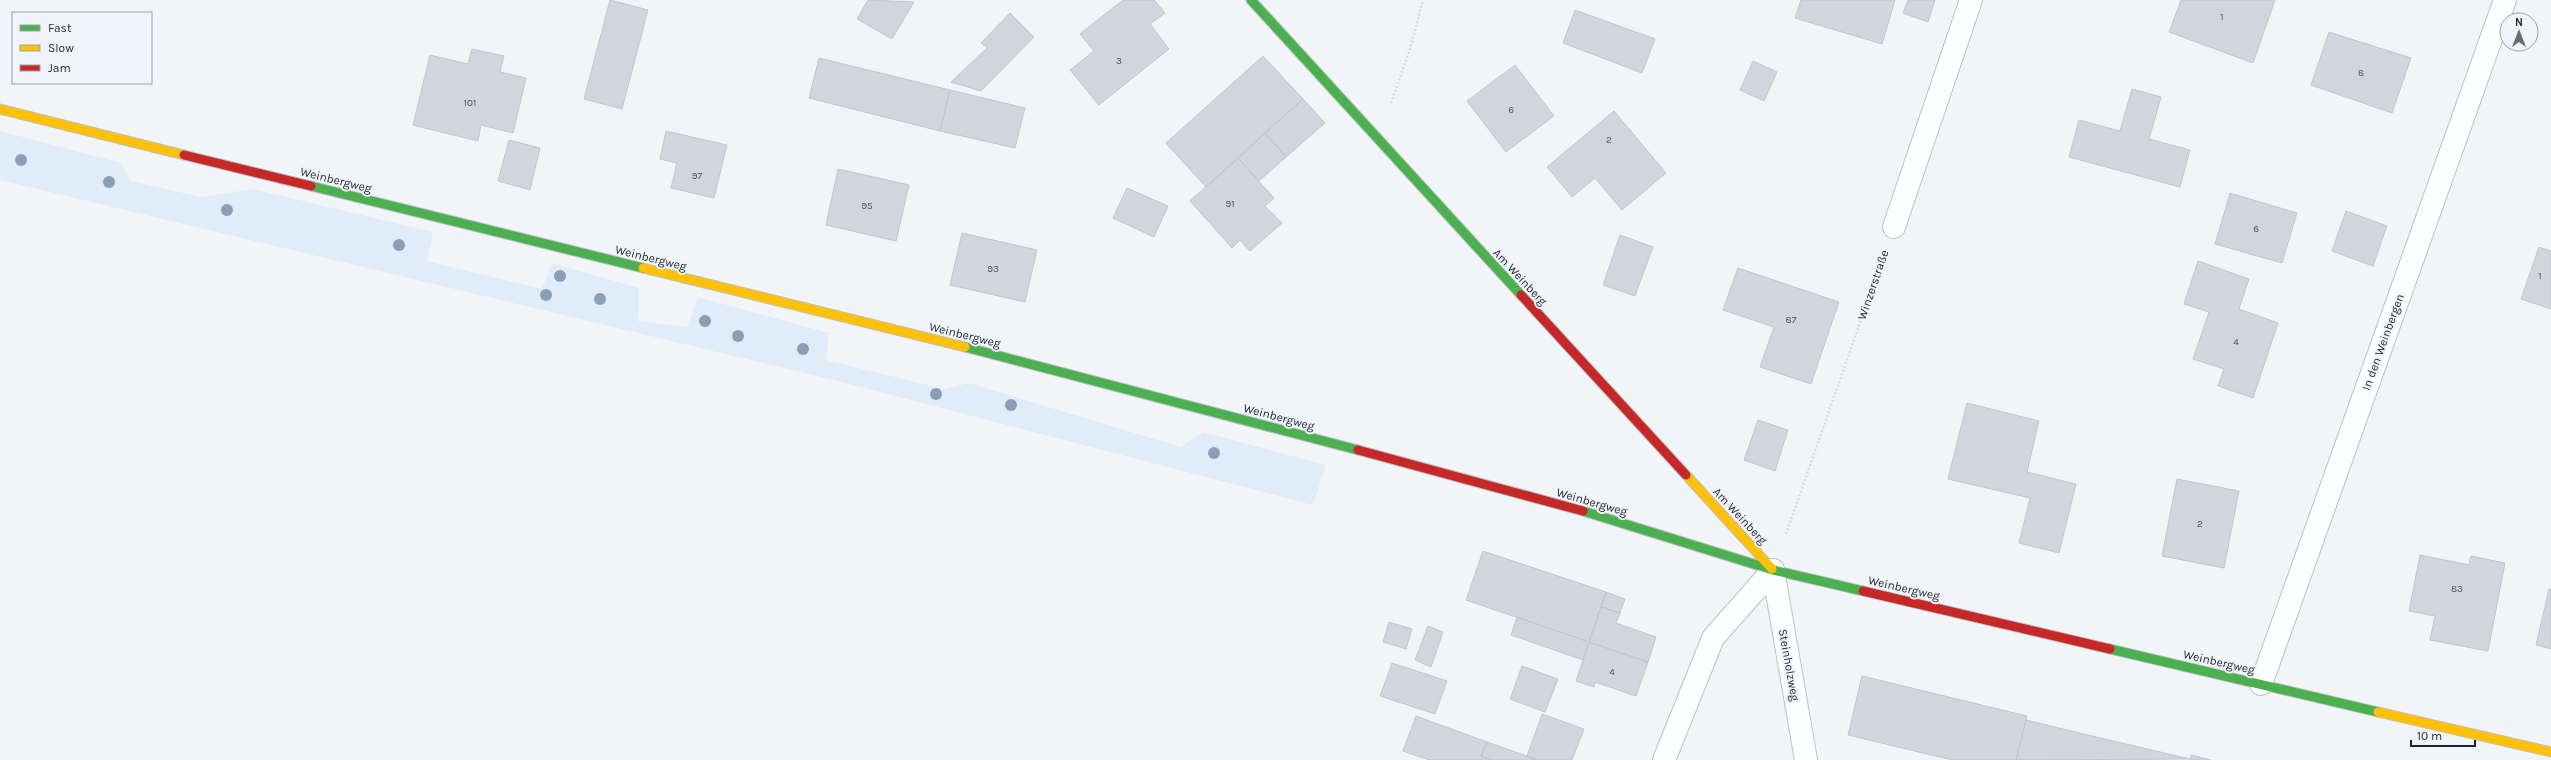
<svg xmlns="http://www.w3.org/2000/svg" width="2551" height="760" font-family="Karla,sans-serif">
  <rect width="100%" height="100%" fill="#f2f5f8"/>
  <path fill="#e1ecf9" d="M 0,131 L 121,163 L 131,181 L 201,197 L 253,189 L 433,232 L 427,261 L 542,289 L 552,263 L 639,288 L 638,321 L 687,327 L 698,297 L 829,333 L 826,360 L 944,389 L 969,383 L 1181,447 L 1203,432 L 1326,465 L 1313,505 L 830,379 L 0,180 Z"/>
  <path fill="#d0d6dd" stroke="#c0c6cb" d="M 610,0 L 648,10 L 622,109 L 584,99 Z
    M 868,0 L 914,2 L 892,39 L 857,19 Z
    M 1123,0 L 1154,0 L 1165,13 L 1150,24 L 1169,49 L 1099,105 L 1070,70 L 1094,51 L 1080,34 Z
    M 1801,0 L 1895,0 L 1882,44 L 1795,18 Z
    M 1908,0 L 1935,0 L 1928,22 L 1903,13 Z
    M 2181,0 L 2275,0 L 2253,63 L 2169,32 Z
    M 1575,10 L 1655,39 L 1642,73 L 1563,43 Z
    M 1010,13 L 1034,37 L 981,91 L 951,82 L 987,48 L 981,43 Z
    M 2329,32 L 2411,58 L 2392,113 L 2311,85 Z
    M 472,49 L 504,56 L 500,72 L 526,78 L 513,133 L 481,125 L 478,141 L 413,125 L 430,55 L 468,64 Z
    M 1263,56 L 1303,99 L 1206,187 L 1166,143 Z
    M 819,58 L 950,90 L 940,131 L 809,98 Z
    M 1753,61 L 1777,72 L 1764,101 L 1740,90 Z
    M 1515,65 L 1554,116 L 1506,152 L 1467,101 Z
    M 2132,89 L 2161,97 L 2149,139 L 2190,150 L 2180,187 L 2069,157 L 2079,120 L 2120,131 Z
    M 950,90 L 1025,108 L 1015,148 L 940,131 Z
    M 1303,99 L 1325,123 L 1286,157 L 1265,133 Z
    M 1614,111 L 1666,173 L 1622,210 L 1595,178 L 1572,197 L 1547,167 Z
    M 666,131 L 727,145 L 714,198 L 671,188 L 677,163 L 660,159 Z
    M 1265,133 L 1286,157 L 1259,181 L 1238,158 Z
    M 509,140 L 540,148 L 530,190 L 498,181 Z
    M 1238,158 L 1274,198 L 1265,206 L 1282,223 L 1250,251 L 1240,240 L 1232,248 L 1190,201 Z
    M 838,169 L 909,185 L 896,241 L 826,225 Z
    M 1127,188 L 1168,206 L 1154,237 L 1113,218 Z
    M 2230,193 L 2297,213 L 2282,263 L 2215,244 Z
    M 2346,211 L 2387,226 L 2373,266 L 2332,251 Z
    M 962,233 L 1037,250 L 1025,302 L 950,285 Z
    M 1620,235 L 1653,247 L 1635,296 L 1603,285 Z
    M 2539,247 L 2551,251 L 2551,309 L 2521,299 Z
    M 2198,261 L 2249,279 L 2239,309 L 2278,323 L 2253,398 L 2218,386 L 2224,369 L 2193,359 L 2209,312 L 2184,304 Z
    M 1738,268 L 1839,302 L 1811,384 L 1760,367 L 1774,327 L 1723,310 Z
    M 1967,403 L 2039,421 L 2027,472 L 2076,484 L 2059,553 L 2019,543 L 2030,498 L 1948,479 Z
    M 1758,420 L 1788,430 L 1775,471 L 1744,460 Z
    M 2177,479 L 2239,491 L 2224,568 L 2162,556 Z
    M 1483,551 L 1606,592 L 1589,642 L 1466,600 Z
    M 2420,555 L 2469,565 L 2471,556 L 2505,563 L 2488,651 L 2430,640 L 2435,616 L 2409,611 Z
    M 2549,589 L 2551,589 L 2551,649 L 2536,645 Z
    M 1606,592 L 1625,599 L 1620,613 L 1601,607 Z
    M 1601,607 L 1620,613 L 1616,623 L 1656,637 L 1648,662 L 1589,642 Z
    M 1517,617 L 1589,642 L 1583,660 L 1511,635 Z
    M 1389,622 L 1412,629 L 1406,649 L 1383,642 Z
    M 1428,626 L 1443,632 L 1431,667 L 1415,660 Z
    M 1589,642 L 1648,662 L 1636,696 L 1595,682 L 1594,687 L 1576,681 Z
    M 1392,663 L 1447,681 L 1435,714 L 1380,696 Z
    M 1522,666 L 1558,679 L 1545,712 L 1510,699 Z
    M 1862,676 L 2027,716 L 2016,760 L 1952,760 L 1848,735 Z
    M 1542,714 L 1584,729 L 1572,760 L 1538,760 L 1527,756 Z
    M 1416,716 L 1487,742 L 1481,756 L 1491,760 L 1429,760 L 1403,751 Z
    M 2026,720 L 2092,736 L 2190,759 L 2016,760 Z
    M 1487,742 L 1527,756 L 1538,760 L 1491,760 L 1481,756 Z
    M 2191,755 L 2211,760 L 2190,760 Z"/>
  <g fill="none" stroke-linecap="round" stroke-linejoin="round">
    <defs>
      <path id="lane" d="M 1773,570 L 1806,760"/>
      <path id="street" d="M 1894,227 L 1971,0
        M 2261,684 L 2505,0
        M 1664,760 L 1713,638 L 1773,570"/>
      <path id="fast" d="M 1251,0 L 1521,295
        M 311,186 L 643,268
        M 965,347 L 1358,450
        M 1583,511 L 1773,570 L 1863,591
        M 2110,649 L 2378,712"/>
      <path id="slow" d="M 0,109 L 184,155
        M 643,268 L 965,347
        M 1686,475 L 1772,569
        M 2378,712 L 2551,752"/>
      <path id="jam" d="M 184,155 L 311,186
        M 1521,295 L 1686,475
        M 1358,450 L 1583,511
        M 1863,591 L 2110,649"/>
    </defs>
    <use href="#lane" stroke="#bcc0c6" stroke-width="24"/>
    <use href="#street" stroke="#bcc0c6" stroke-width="24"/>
    <use href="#fast" stroke="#bcc0c6" stroke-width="11"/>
    <use href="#slow" stroke="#bcc0c6" stroke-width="11"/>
    <use href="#jam" stroke="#bcc0c6" stroke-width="11"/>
    <path stroke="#dbdcdd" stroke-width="2.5" stroke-dasharray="2 2" stroke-linecap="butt" d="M 1391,103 L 1410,49 L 1423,0
      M 1786,534 L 1883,257"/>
    <use href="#lane" stroke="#fdfefe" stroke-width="22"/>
    <use href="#street" stroke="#fdfefe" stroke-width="22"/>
    <use href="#fast" stroke="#4caf50" stroke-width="9"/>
    <use href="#slow" stroke="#ffc107" stroke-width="9"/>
    <use href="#jam" stroke="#c62828" stroke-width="9"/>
  </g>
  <g fill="#8a9eb7">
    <circle cx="21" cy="160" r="6"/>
    <circle cx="109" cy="182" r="6"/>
    <circle cx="227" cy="210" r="6"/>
    <circle cx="399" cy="245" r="6"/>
    <circle cx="560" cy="276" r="6"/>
    <circle cx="546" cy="295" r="6"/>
    <circle cx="600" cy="299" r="6"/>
    <circle cx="705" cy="321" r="6"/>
    <circle cx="738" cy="336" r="6"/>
    <circle cx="803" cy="349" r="6"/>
    <circle cx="936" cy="394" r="6"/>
    <circle cx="1011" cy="405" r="6"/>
    <circle cx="1214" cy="453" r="6"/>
  </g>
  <g text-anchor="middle" stroke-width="4" stroke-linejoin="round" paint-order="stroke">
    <g font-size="10" fill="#4a5059">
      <text x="2222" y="20">1</text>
      <text x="1119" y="64">3</text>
      <text x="2361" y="76">8</text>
      <text x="470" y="106">101</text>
      <text x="1511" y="113">6</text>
      <text x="1609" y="143">2</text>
      <text x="697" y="179">97</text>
      <text x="1230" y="207">91</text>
      <text x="867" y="209">95</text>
      <text x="2256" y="232">6</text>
      <text x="993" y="272">93</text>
      <text x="2540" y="279">1</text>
      <text x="1791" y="323">87</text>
      <text x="2236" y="345">4</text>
      <text x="2200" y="527">2</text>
      <text x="2457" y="592">83</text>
      <text x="1612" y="675">4</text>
    </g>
    <g font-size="12" fill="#1d242d" stroke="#f0f4fa">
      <text transform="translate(336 180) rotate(14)" y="4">Weinbergweg</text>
      <text transform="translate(651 258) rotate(14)" y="4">Weinbergweg</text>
      <text transform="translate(1520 277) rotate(47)" y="4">Am Weinberg</text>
      <text transform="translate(1873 285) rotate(-71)" y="4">Winzerstraße</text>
      <text transform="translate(965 335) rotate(14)" y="4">Weinbergweg</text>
      <text transform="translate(2383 342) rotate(-70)" y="4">In den Weinbergen</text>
      <text transform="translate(1279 417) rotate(15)" y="4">Weinbergweg</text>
      <text transform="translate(1592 502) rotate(16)" y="4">Weinbergweg</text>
      <text transform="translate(1740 516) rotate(47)" y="4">Am Weinberg</text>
      <text transform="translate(1904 588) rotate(13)" y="4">Weinbergweg</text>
      <text transform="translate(2219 662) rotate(13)" y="4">Weinbergweg</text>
      <text transform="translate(1789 665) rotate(80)" y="4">Steinholzweg</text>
    </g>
  </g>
  <rect x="12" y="12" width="140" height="72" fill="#f0f4fa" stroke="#9ca1a8"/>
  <rect x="20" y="25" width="20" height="6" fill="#4caf50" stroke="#9ca1a8"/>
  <text x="48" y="32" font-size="12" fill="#1d242d">Fast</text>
  <rect x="20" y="45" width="20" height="6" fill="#ffc107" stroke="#9ca1a8"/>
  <text x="48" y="52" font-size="12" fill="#1d242d">Slow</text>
  <rect x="20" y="65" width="20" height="6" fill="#c62828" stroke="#9ca1a8"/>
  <text x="48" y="72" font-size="12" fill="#1d242d">Jam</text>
  <g transform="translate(2519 32)"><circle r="19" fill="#f0f4fa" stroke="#9ca1a8"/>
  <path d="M0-3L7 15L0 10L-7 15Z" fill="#686d74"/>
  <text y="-6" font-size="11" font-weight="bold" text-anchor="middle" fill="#1d242d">N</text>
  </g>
  <path d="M2411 740v6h64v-6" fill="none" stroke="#1d242d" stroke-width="2"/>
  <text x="2417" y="740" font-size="12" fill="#1d242d" stroke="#f0f4fa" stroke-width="3" paint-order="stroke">10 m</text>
</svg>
